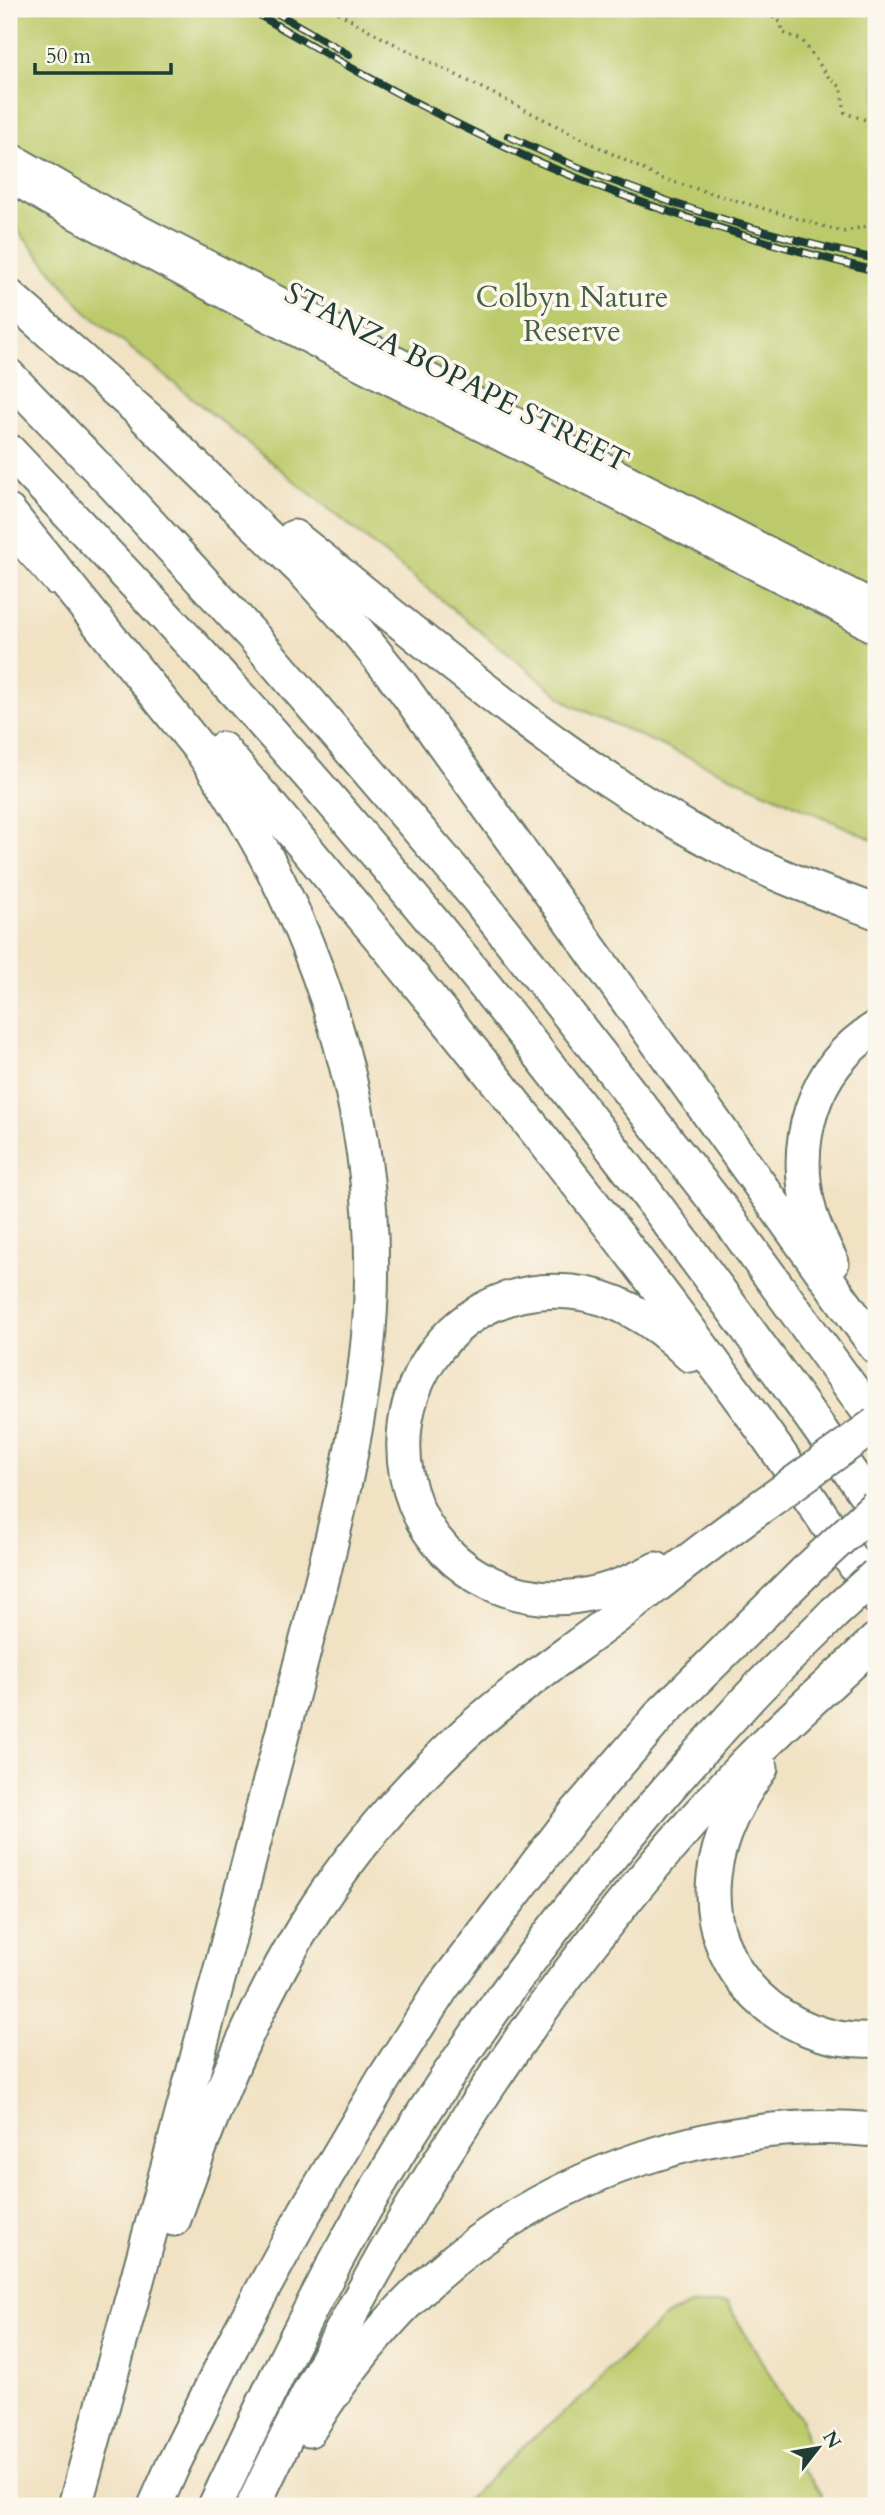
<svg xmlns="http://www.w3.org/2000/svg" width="885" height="2515" font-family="Cardo,serif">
  <rect width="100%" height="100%" fill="#fbf7ec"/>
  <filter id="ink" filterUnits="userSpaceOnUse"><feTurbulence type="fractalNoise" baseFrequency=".0143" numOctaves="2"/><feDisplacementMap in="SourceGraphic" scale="14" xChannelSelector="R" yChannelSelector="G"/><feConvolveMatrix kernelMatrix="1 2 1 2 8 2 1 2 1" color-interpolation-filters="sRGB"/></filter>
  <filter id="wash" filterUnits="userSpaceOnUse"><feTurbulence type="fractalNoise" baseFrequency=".00686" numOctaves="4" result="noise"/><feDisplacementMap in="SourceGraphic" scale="28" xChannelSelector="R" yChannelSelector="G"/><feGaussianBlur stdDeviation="1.57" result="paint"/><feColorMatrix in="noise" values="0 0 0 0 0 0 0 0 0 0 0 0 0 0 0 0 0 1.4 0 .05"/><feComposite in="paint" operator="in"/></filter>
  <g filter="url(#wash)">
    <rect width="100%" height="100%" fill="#f1e2c4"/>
    <path fill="#bdca6c" stroke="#6e8450" stroke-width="2" d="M 9,9 L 876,9 L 876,841 L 571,705 L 86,312 L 9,220 Z
      M 727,2303 L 786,2402 L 801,2418 L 808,2447 L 801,2466 L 822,2494 L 822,2506 L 454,2506 L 464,2502 L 527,2443 L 590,2391 L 616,2363 L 666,2316 L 690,2305 Z"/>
  </g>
  <g filter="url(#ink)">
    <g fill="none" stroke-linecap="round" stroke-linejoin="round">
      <defs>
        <path id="service" d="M 9,542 L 51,589"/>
        <path id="secondary" d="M 9,155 L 104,210 L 208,264 L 876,605
          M 9,178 L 47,201 L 322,347 L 835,607 L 876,631"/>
        <path id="motorway" d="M 9,296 L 162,431
          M 9,376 L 116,487 L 251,634 L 478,899 L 722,1210 L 876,1422
          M 145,417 L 305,573 L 358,632 L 401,685 L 876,1347
          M 9,451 C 129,577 250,703 362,837 C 545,1052 714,1278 876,1509
          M 9,512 L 203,753 C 325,929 392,1145 366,1360 C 355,1448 334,1533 312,1620 C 293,1694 274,1768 254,1842 C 197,2064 136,2285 75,2506
          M 294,537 C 438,650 577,776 743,858 C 786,880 831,895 876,912
          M 222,749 C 407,966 587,1188 755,1419 C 797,1477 836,1538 876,1597
          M 832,1263 C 824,1247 815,1231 810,1213 C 791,1143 812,1067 876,1028
          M 656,1569 C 603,1597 547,1610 490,1583 C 456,1567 429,1539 415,1504 C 373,1398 454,1280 571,1292 C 618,1296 657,1322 690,1355
          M 761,1768 C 738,1799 718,1838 714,1876 C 703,1970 784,2046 876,2040
          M 174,2219 C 212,2111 254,2002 317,1906 C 356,1847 405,1790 457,1741 C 506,1695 563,1657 616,1617 C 662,1582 708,1544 755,1511
          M 309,2430 C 343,2375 385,2321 433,2278 C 550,2173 719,2115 876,2130
          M 155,2506 L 174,2463 L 232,2346 L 305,2212 L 383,2080 L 442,1988 L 575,1814 L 662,1713 L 806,1571
          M 215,2506 C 266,2398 316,2291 377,2188 C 481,2013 607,1852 745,1702 C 773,1671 805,1643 834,1613
          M 253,2506 C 381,2236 539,1979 747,1762 C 788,1720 833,1681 876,1640"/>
      </defs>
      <use href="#service" stroke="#687766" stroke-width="12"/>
      <use href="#secondary" stroke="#687766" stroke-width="30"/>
      <use href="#motorway" stroke="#687766" stroke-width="37"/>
      <path stroke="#687766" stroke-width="3.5" stroke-dasharray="2 5" stroke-linecap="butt" d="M 332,9 L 381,37 L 660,178 L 843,232 L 874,224 L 876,219
        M 761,9 L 780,22 L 784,33 L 802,40 L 830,79 L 841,87 L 845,113 L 872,122 L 876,129"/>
      <use href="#service" stroke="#fff" stroke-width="9"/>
      <use href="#secondary" stroke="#fff" stroke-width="26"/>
      <use href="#motorway" stroke="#fff" stroke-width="33"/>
      <defs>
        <path id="rail" d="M 249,9 C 340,63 433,115 529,158 C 641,207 758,242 876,271
          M 270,9 L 349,55
          M 508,136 C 625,191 750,232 876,259"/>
      </defs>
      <use href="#rail" stroke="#1f3d34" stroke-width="8"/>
      <use href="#rail" stroke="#fbf7ec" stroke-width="5" stroke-dasharray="16" stroke-linecap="butt"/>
      <defs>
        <path id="motorway-bridge" d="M 755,1511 L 876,1424
          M 806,1571 L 876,1506
          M 834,1613 L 876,1575"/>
      </defs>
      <use href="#motorway-bridge" stroke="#687766" stroke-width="37" stroke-linecap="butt"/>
      <use href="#motorway-bridge" stroke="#fff" stroke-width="33"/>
    </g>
  </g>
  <g text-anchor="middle" stroke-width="7" stroke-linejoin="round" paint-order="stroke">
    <g font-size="30" fill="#466042" stroke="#fbf7ec">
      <text x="572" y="307">Colbyn Nature<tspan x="572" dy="34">Reserve</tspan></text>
    </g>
    <g font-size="30" fill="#1f3d34" stroke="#fbf7ec">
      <text transform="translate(457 377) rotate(27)" y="10">STANZA BOPAPE STREET</text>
    </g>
  </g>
  <rect width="885" height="2515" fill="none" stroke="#fbf7ec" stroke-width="35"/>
  <g transform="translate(818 2448) rotate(59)" stroke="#fbf7ec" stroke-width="5" paint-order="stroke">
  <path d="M0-5L12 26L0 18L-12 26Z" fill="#1f3d34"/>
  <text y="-10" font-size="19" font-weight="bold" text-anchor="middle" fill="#1f3d34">N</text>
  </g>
  <path d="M35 63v10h136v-10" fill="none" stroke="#1f3d34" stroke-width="3.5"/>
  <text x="46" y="63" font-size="21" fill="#1f3d34" stroke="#fbf7ec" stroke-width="5" paint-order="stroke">50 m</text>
</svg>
